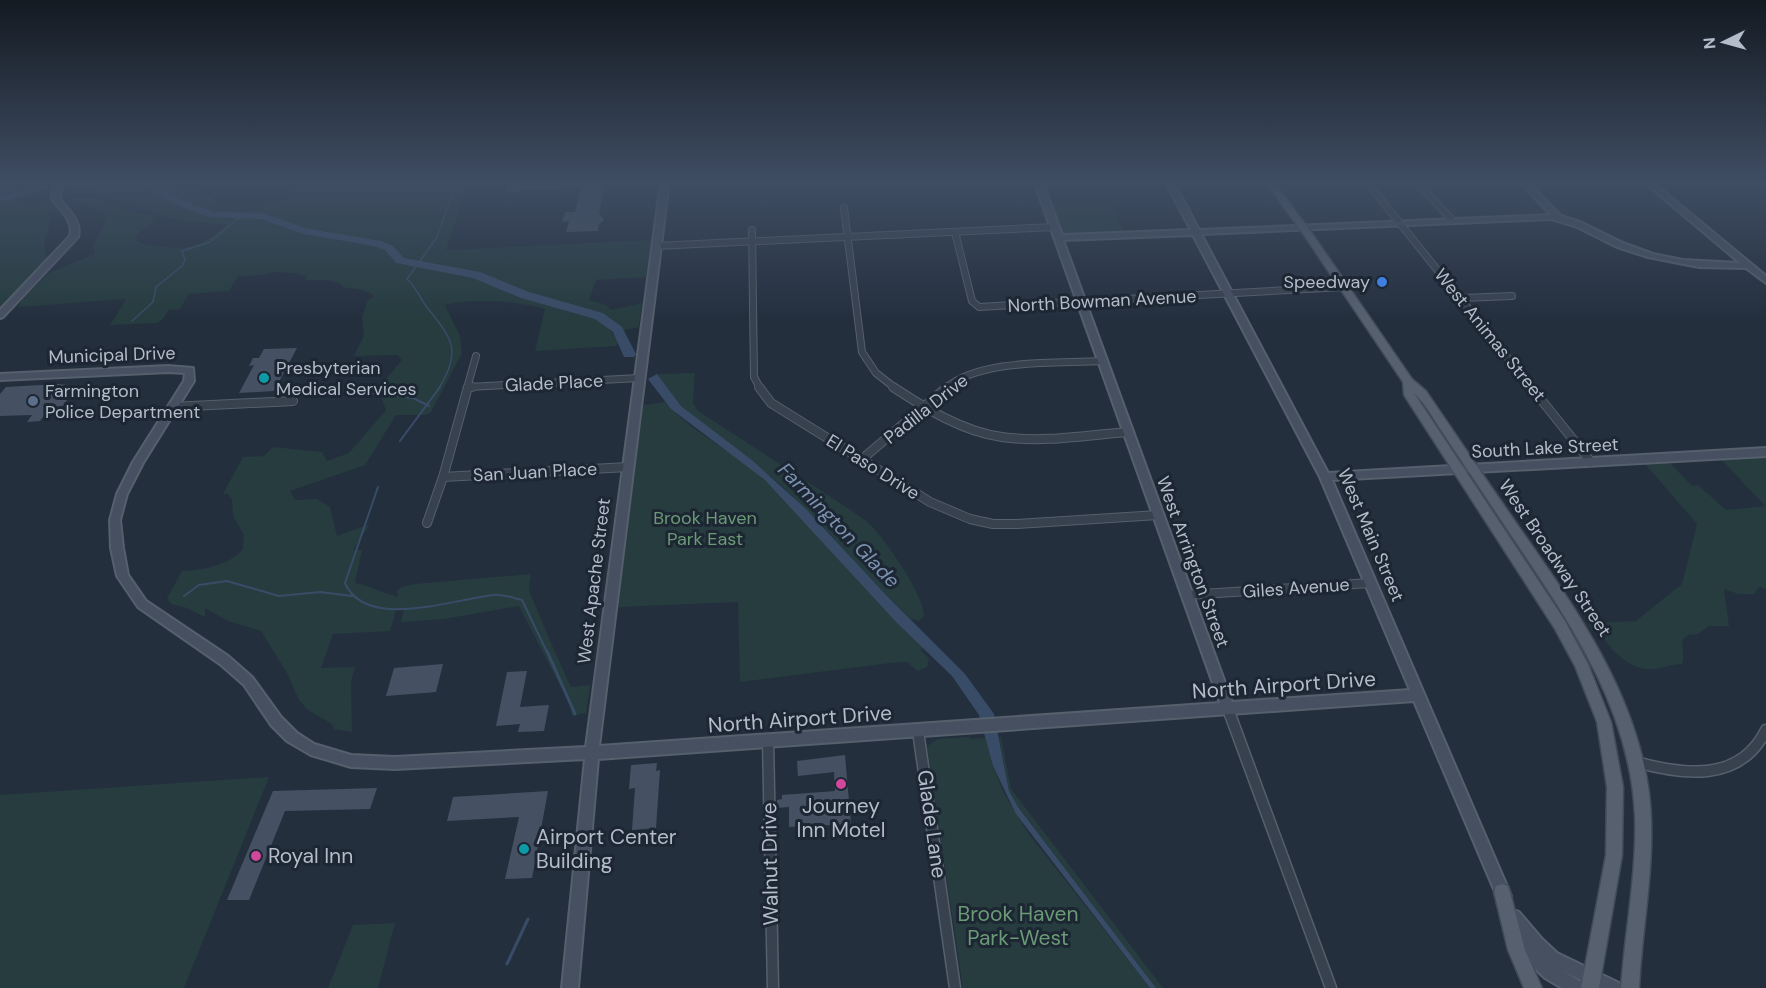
<svg xmlns="http://www.w3.org/2000/svg" width="1766" height="988" font-family="'DM Sans',sans-serif">
  <rect width="100%" height="100%" fill="#242f3e"/>
  <path fill="#263c3f" d="M 36,181 L 47,182 L 46,186 L 0,198 L 0,187 L 5,184 L 14,185 L 15,191 L 18,191 L 25,189 L 23,185 Z
    M 112,181 L 150,187 L 166,198 L 208,215 L 255,216 L 301,231 L 376,244 L 389,250 L 399,264 L 476,275 L 525,296 L 576,314 L 600,319 L 619,341 L 616,346 L 535,351 L 545,309 C 517,301 473,298 445,305 L 460,336 L 462,353 L 431,412 L 426,415 L 396,415 L 365,465 L 290,491 L 295,500 L 317,499 L 330,507 L 337,536 L 370,524 L 353,550 L 362,550 L 355,583 C 370,586 383,593 398,597 L 397,591 L 401,587 L 415,584 L 531,574 C 530,580 528,588 530,593 C 543,624 556,656 571,687 L 590,685 L 586,713 L 572,716 L 570,705 L 519,606 L 444,619 L 401,622 L 404,610 L 396,610 L 390,631 L 333,634 L 321,668 L 355,667 L 351,681 L 352,732 L 334,729 L 332,724 L 308,710 L 299,700 L 287,673 L 261,631 L 228,621 L 205,608 L 205,617 L 187,608 L 171,604 L 167,598 L 182,571 C 201,571 230,565 243,549 L 244,535 L 233,516 L 232,500 L 228,494 L 223,494 L 243,457 L 264,456 L 273,447 L 322,452 L 327,461 L 349,453 L 386,410 L 378,389 L 402,360 L 398,355 L 354,356 L 364,335 L 362,317 L 368,300 L 374,296 C 366,289 356,289 347,288 C 340,287 345,286 339,283 C 329,279 315,280 305,280 L 307,276 L 296,273 L 275,272 L 262,275 L 238,276 L 229,291 L 189,294 L 180,309 L 169,310 L 162,320 L 157,323 L 110,325 L 126,299 L 18,307 L 22,300 L 49,273 L 95,254 L 93,245 C 99,236 107,224 105,213 L 71,198 L 88,197 L 156,218 L 136,236 L 137,241 L 142,244 C 185,249 191,254 227,225 L 178,220 L 91,193 L 67,193 L 70,185 Z
    M 147,181 L 180,181 L 176,187 L 199,189 L 221,205 L 284,201 L 297,181 L 468,181 L 446,250 L 651,240 L 646,277 L 596,280 L 589,300 L 606,305 L 611,310 L 642,303 L 639,327 L 625,330 L 623,333 L 614,322 L 604,314 L 586,312 L 526,294 L 474,273 L 405,261 C 396,257 394,246 384,243 L 346,237 L 327,231 L 304,229 L 263,216 L 207,212 L 170,196 L 162,191 L 157,185 Z
    M 47,188 L 26,195 L 18,202 L 27,204 L 49,200 L 60,212 L 44,212 L 51,214 L 51,218 L 44,246 L 46,257 L 67,241 L 0,310 L 0,200 Z
    M 1111,203 L 1124,232 L 1062,234 L 1051,206 Z
    M 695,373 L 693,403 L 698,411 L 843,505 C 855,513 867,520 876,531 C 890,547 924,596 924,616 L 919,621 L 910,618 L 887,596 L 826,530 L 780,484 L 681,406 L 657,374 Z
    M 665,402 C 693,434 735,452 766,481 C 822,533 867,596 923,648 L 921,650 L 929,659 L 927,667 L 918,671 L 907,662 L 890,663 L 740,682 L 738,602 L 618,607 L 643,405 Z
    M 1766,457 L 1766,589 L 1759,587 L 1754,594 L 1738,594 L 1724,589 L 1729,626 L 1709,626 L 1698,634 L 1688,635 L 1683,639 C 1681,648 1685,656 1682,664 C 1672,664 1663,668 1654,669 C 1631,672 1610,650 1601,633 L 1592,631 L 1588,623 L 1636,621 L 1682,584 L 1697,524 L 1645,464 L 1670,463 L 1692,486 L 1698,485 L 1726,510 L 1765,506 L 1722,460 Z
    M 970,737 L 970,739 L 985,738 L 993,767 L 1005,795 L 1028,833 L 1150,988 L 963,988 L 927,746 L 938,739 Z
    M 999,737 L 1001,737 L 1011,789 L 1163,988 L 1156,988 L 1018,807 L 1009,791 Z
    M 269,777 L 184,988 L 0,988 L 0,795 Z
    M 395,923 L 378,988 L 328,988 L 353,925 Z"/>
  <path fill="#394c67" d="M 657,374 L 681,406 L 753,461 L 806,509 L 887,596 L 965,674 L 994,714 L 1009,791 L 1018,807 L 1156,988 L 1150,988 L 1016,814 L 993,766 L 979,715 L 952,676 L 897,623 L 765,480 L 671,409 L 648,379 Z"/>
  <g fill="none" stroke-linecap="round" stroke-linejoin="round">
    <path stroke="#394c67" stroke-width="1.5" d="M 3,181 L 5,191 L 21,193
      M 132,321 L 153,302 L 156,287 L 182,266 L 185,260 L 182,251 L 210,242 L 236,220 L 246,215
      M 439,388 C 463,349 451,338 426,306 C 419,296 416,287 407,279 L 437,237 L 457,181"/>
    <path stroke="#394c67" stroke-width="2" d="M 369,393 L 413,398 L 429,406
      M 400,441 L 440,387
      M 378,487 L 345,583 C 366,632 456,598 495,595 C 504,594 513,598 522,600 L 547,652
      M 184,596 L 199,585 L 227,581 L 279,596 L 320,592 L 352,596"/>
    <path stroke="#394c67" stroke-width="3" d="M 547,651 L 575,714
      M 507,964 L 528,919"/>
    <path fill="#394c67" fill-rule="evenodd" d="M 103,181 C 96,187 69,190 61,184 L 66,181 Z
      M 133,181 L 154,181 L 178,198 L 214,212 L 262,213 L 305,228 L 381,241 L 393,246 L 404,258 L 480,272 L 529,292 L 603,313 L 622,327 L 636,354 L 634,357 L 624,357 L 613,332 L 595,319 L 521,298 L 473,278 L 396,263 L 385,250 L 374,246 L 303,234 L 261,219 L 208,217 L 170,202 L 147,186 L 134,183 Z
      M 46,184 L 51,187 L 50,189 L 0,202 L 0,196 Z"/>
  </g>
  <path fill="#455162" d="M 509,181 L 606,181 L 599,213 L 604,220 L 599,224 L 598,231 L 566,232 L 569,221 L 562,222 L 565,212 L 575,212 L 581,188 L 505,192 Z
    M 297,348 L 274,391 L 239,393 L 254,365 L 249,366 L 253,358 L 259,358 L 264,349 Z
    M 58,384 L 78,386 L 58,412 L 46,413 L 40,421 L 27,422 L 32,415 L 0,416 L 0,394 L 6,387 Z
    M 443,664 L 436,692 L 386,696 L 394,668 Z
    M 527,671 L 520,707 L 549,705 L 544,731 L 518,732 L 520,724 L 496,726 L 507,672 Z
    M 845,755 L 851,824 L 789,827 L 789,807 L 777,808 L 777,800 L 782,799 L 782,795 L 835,791 L 834,772 L 798,776 L 797,761 Z
    M 657,763 L 656,771 L 660,770 L 656,828 L 632,830 L 635,788 L 629,789 L 631,765 Z
    M 377,788 L 370,809 L 285,811 L 249,900 L 227,900 L 273,791 Z
    M 548,791 L 532,878 L 505,879 L 519,817 L 447,821 L 453,797 Z"/>
  <g fill="none" stroke-linecap="round" stroke-linejoin="round">
    <defs>
      <path id="street-far2" d="M 1366,181 L 1532,388
        M 1416,181 L 1452,220
        M 844,208 L 862,352 L 876,373 L 895,388
        M 752,230 L 754,377 L 760,388
        M 955,232 L 972,301 L 979,307 L 1344,287
        M 656,246 L 1054,227
        M 1462,298 L 1512,296
        M 469,387 L 639,378
        M 467,388 L 476,356
        M 946,388 C 981,358 1057,364 1103,361"/>
      <path id="street-far1" d="M 469,387 L 472,387
        M 759,387 L 771,403 L 930,502 L 970,519 L 993,524 L 1017,524 L 1158,515
        M 893,387 C 925,408 963,432 1002,437 C 1044,443 1087,435 1128,432
        M 1531,387 L 1591,462
        M 172,407 L 293,401
        M 861,460 L 947,387
        M 443,477 L 628,467
        M 427,523 L 443,477 L 468,387
        M 1187,595 L 1370,583"/>
      <path id="street" d="M 1228,709 L 1331,988
        M 918,731 L 955,988
        M 768,740 L 773,988
        M 1636,762 C 1683,775 1740,783 1766,730"/>
      <path id="secondary" d="M 54,181 L 62,181 L 60,199 C 69,212 82,220 78,237 L 3,317 L 0,318 L 0,310 L 70,236 C 74,220 61,212 52,199 Z
        M 661,181 L 669,181 L 599,746 L 1220,703 L 1034,181 L 1042,181 L 1062,235 L 1191,230 L 1165,181 L 1173,181 L 1199,230 L 1551,215 L 1519,181 L 1527,181 L 1561,216 L 1580,222 L 1623,243 L 1653,254 L 1683,260 L 1740,263 L 1643,181 L 1651,181 L 1766,276 L 1766,283 L 1746,268 L 1699,267 L 1648,257 L 1617,247 L 1575,226 L 1551,219 L 1201,234 L 1328,473 L 1766,448 L 1766,456 L 1332,480 L 1509,891 L 1511,896 L 1509,901 L 1504,903 L 1499,901 L 1414,701 L 598,759 L 578,988 L 562,988 L 585,759 L 395,769 L 351,767 L 311,755 L 287,741 L 271,725 L 244,685 L 220,664 L 138,607 L 117,576 L 111,548 L 110,520 L 117,494 L 133,462 L 184,381 L 185,373 L 168,372 L 0,380 L 0,374 L 168,366 L 193,368 L 194,381 L 143,463 L 127,494 L 120,520 L 123,548 L 128,575 L 146,601 L 228,656 L 252,677 L 281,717 L 297,733 L 314,744 L 351,755 L 395,757 L 586,747 ZM 1193,235 L 1320,477 L 1410,690 L 1232,702 L 1063,240 Z
        M 1514,910 L 1519,912 L 1542,939 L 1557,953 L 1619,983 L 1622,988 L 1597,988 L 1561,970 L 1583,983 L 1586,988 L 1562,988 L 1545,978 L 1523,957 L 1512,933 L 1514,928 L 1507,917 L 1509,912 Z"/>
      <path id="primary" d="M 1265,181 L 1273,181 L 1311,232 L 1412,379 L 1426,391 C 1458,438 1489,484 1521,530 C 1577,610 1636,694 1649,793 C 1657,858 1642,924 1639,988 L 1621,988 C 1625,931 1637,873 1635,816 C 1630,701 1560,609 1499,517 C 1480,488 1460,459 1441,430 C 1433,418 1425,403 1414,393 L 1565,621 L 1588,664 L 1611,722 L 1623,787 L 1622,855 L 1599,988 L 1581,988 L 1606,855 L 1607,787 L 1597,722 L 1575,666 L 1555,629 L 1404,395 L 1403,382 L 1304,235 Z
        M 1502,884 L 1508,886 L 1510,892 L 1525,950 L 1542,988 L 1524,988 L 1508,950 L 1494,892 L 1496,886 Z"/>
    </defs>
    <use href="#street-far2" stroke="#565f6c" stroke-width="8"/>
    <use href="#street-far1" stroke="#565f6c" stroke-width="10"/>
    <use href="#street" stroke="#565f6c" stroke-width="13"/>
    <use href="#secondary" stroke="#565f6c" stroke-width="4"/>
    <use href="#primary" stroke="#414a57" stroke-width="3"/>
    <use href="#street-far2" stroke="#38414e" stroke-width="6"/>
    <use href="#street-far1" stroke="#38414e" stroke-width="8"/>
    <use href="#street" stroke="#38414e" stroke-width="10"/>
    <use href="#secondary" fill="#465061" fill-rule="evenodd"/>
    <use href="#primary" fill="#56606e" fill-rule="evenodd"/>
  </g>
  <linearGradient id="sky" x2="0" y2="1"><stop stop-color="#141a22"/><stop offset="0.57" stop-color="#3f4d63"/><stop offset="1" stop-color="#3f4d63" stop-opacity="0"/></linearGradient>
  <rect width="1766" height="319" fill="url(#sky)"/>
  <circle fill="#3f7fe0" stroke="#1d2633" stroke-width="2" cx="1382" cy="282" r="6"/>
  <g fill="#0f9aa8" stroke="#1d2633" stroke-width="2">
    <circle cx="264" cy="378" r="6"/>
    <circle cx="524" cy="849" r="6"/>
  </g>
  <circle fill="#5c6f8a" stroke="#1d2633" stroke-width="2" cx="33" cy="401" r="6"/>
  <g fill="#d1479c" stroke="#1d2633" stroke-width="2">
    <circle cx="841" cy="784" r="6"/>
    <circle cx="256" cy="856" r="6"/>
  </g>
  <g text-anchor="middle" stroke-width="6" stroke-linejoin="round" paint-order="stroke">
    <g font-size="18" fill="#b4bcc9" stroke="#1d2633" text-anchor="start">
      <text x="1370" y="288" text-anchor="end">Speedway</text>
      <text x="276" y="374">Presbyterian<tspan x="276" dy="21">Medical Services</tspan></text>
      <text x="45" y="397">Farmington<tspan x="45" dy="21">Police Department</tspan></text>
    </g>
    <g font-size="18" fill="#b4bcc9" stroke="#1d2633">
      <text transform="translate(1102 301) rotate(-3)" y="6">North Bowman Avenue</text>
      <text transform="translate(1490 335) rotate(51)" y="6">West Animas Street</text>
      <text transform="translate(112 355) rotate(-2)" y="6">Municipal Drive</text>
      <text transform="translate(554 383) rotate(-3)" y="6">Glade Place</text>
      <text transform="translate(926 409) rotate(-38)" y="6">Padilla Drive</text>
      <text transform="translate(1545 448) rotate(-3)" y="6">South Lake Street</text>
      <text transform="translate(873 467) rotate(32)" y="6">El Paso Drive</text>
      <text transform="translate(535 472) rotate(-3)" y="6">San Juan Place</text>
      <text transform="translate(1371 535) rotate(67)" y="6">West Main Street</text>
      <text transform="translate(1555 558) rotate(56)" y="6">West Broadway Street</text>
      <text transform="translate(1193 562) rotate(70)" y="6">West Arrington Street</text>
      <text transform="translate(594 581) rotate(-83)" y="6">West Apache Street</text>
      <text transform="translate(1296 588) rotate(-4)" y="6">Giles Avenue</text>
    </g>
    <g font-size="18" fill="#6b9a76" stroke="#1d2633">
      <text x="705" y="524">Brook Haven<tspan x="705" dy="21">Park East</tspan></text>
    </g>
    <g font-size="20" font-style="italic" fill="#7c92b1" stroke="#1d2633">
      <text transform="translate(839 525) rotate(46)" y="7">Farmington Glade</text>
    </g>
    <g font-size="21" fill="#b4bcc9" stroke="#1d2633">
      <text transform="translate(1284 685) rotate(-4)" y="7">North Airport Drive</text>
      <text transform="translate(800 719) rotate(-4)" y="7">North Airport Drive</text>
      <text transform="translate(932 824) rotate(82)" y="7">Glade Lane</text>
      <text transform="translate(770 864) rotate(-91)" y="7">Walnut Drive</text>
    </g>
    <g font-size="21" fill="#b4bcc9" stroke="#1d2633" text-anchor="start">
      <text x="841" y="813" text-anchor="middle">Journey<tspan x="841" dy="24">Inn Motel</tspan></text>
      <text x="536" y="844">Airport Center<tspan x="536" dy="24">Building</tspan></text>
      <text x="268" y="863">Royal Inn</text>
    </g>
    <g font-size="21" fill="#6b9a76" stroke="#1d2633">
      <text x="1018" y="921">Brook Haven<tspan x="1018" dy="24">Park-West</tspan></text>
    </g>
  </g>
  <g transform="translate(1724 42) rotate(265)" stroke="#1d2633" stroke-width="4.5" paint-order="stroke">
  <path d="M0-4.5L10 22L0 15L-10 22Z" fill="#b4bcc9"/>
  <text y="-9" font-size="16" font-weight="bold" text-anchor="middle" fill="#b4bcc9">N</text>
  </g>
</svg>
